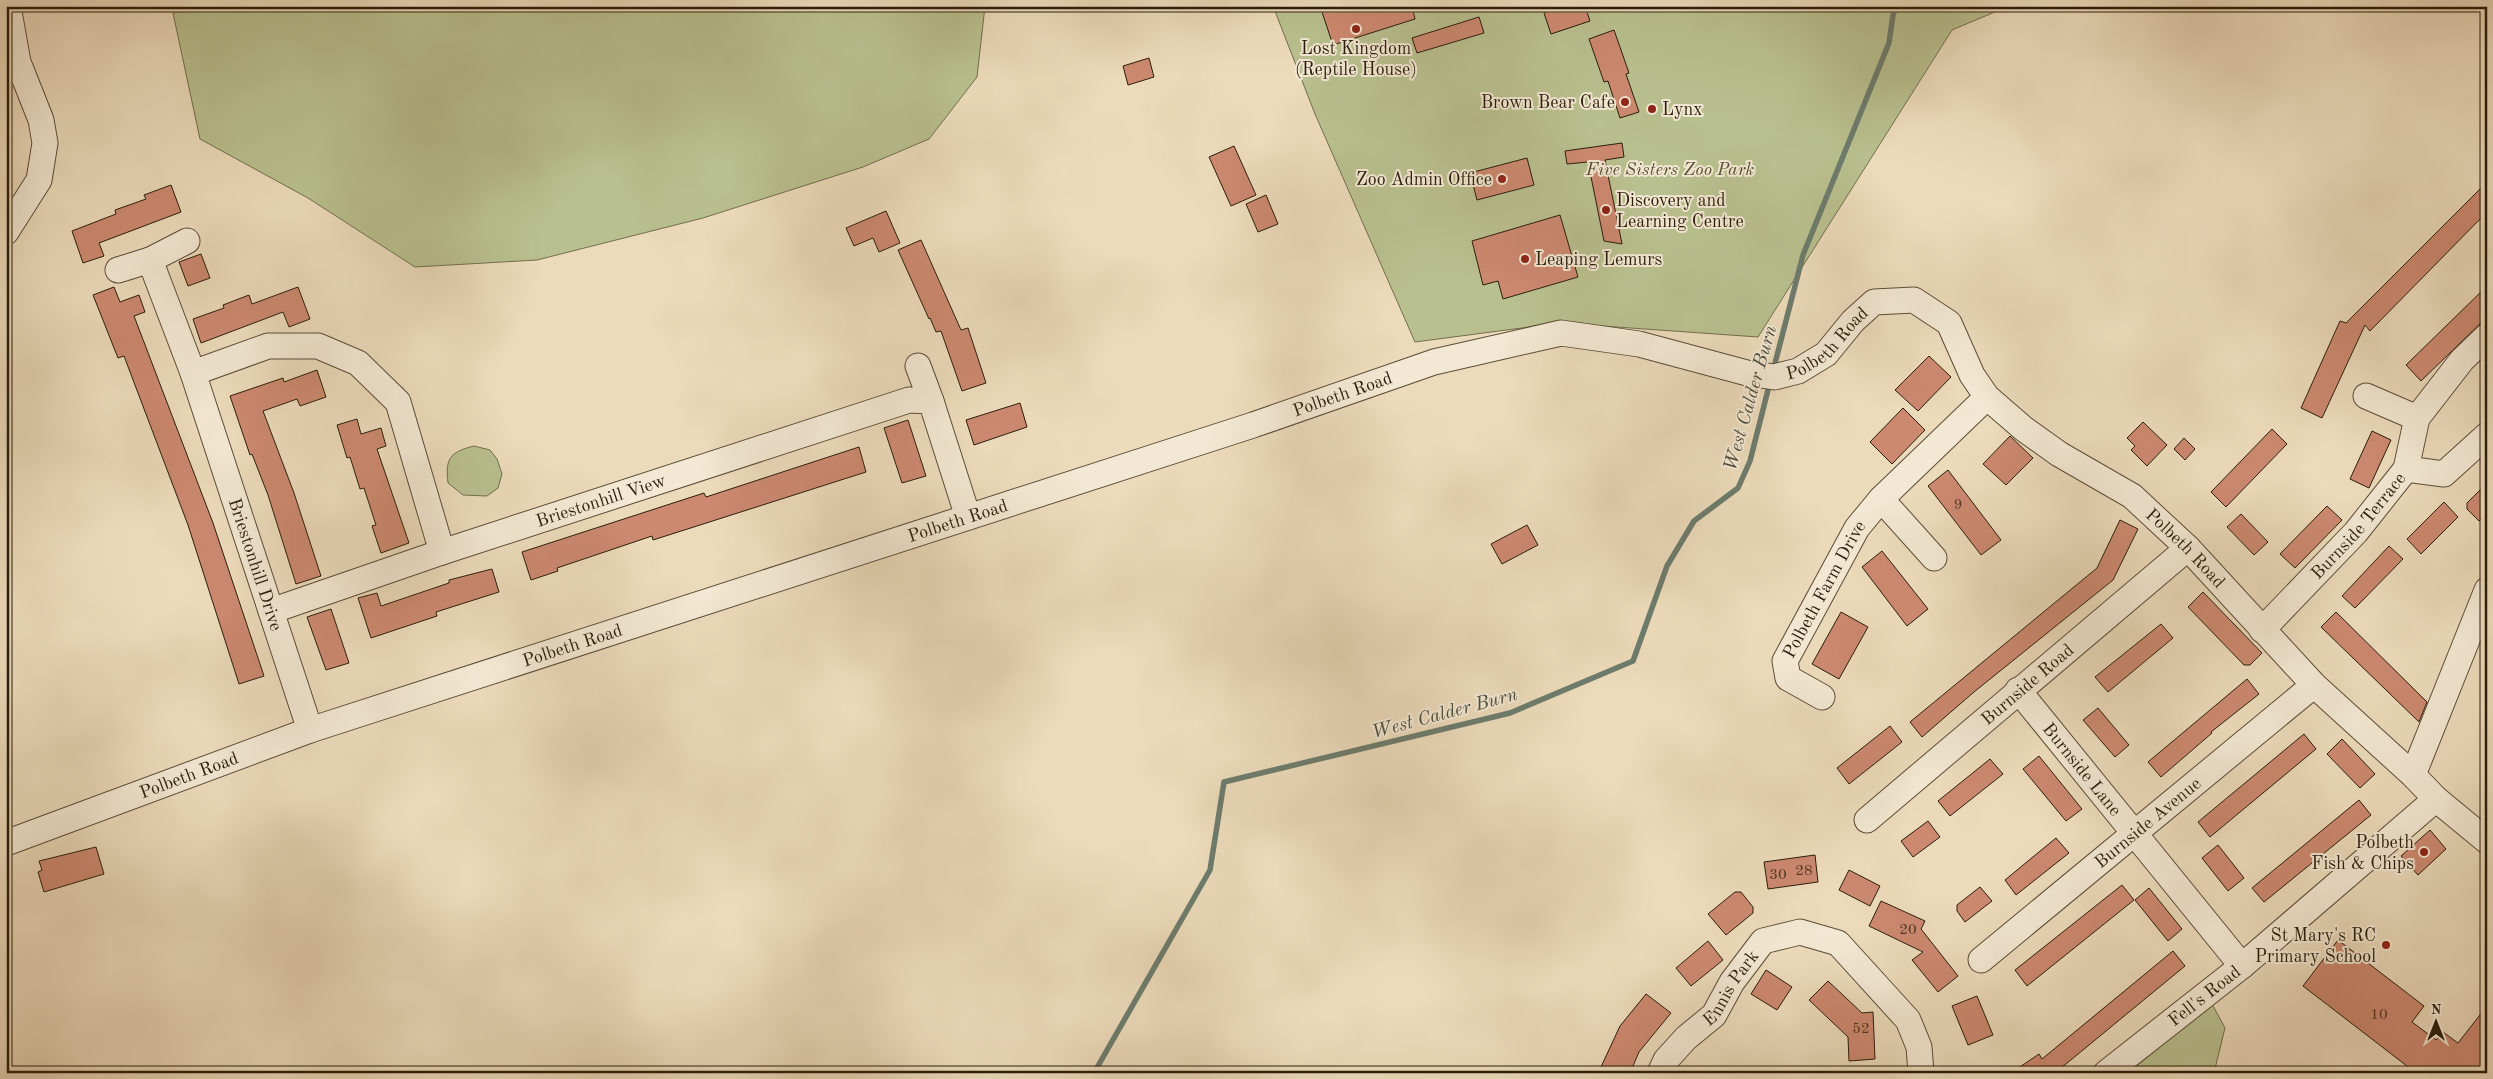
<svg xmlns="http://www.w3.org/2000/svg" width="2493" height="1079" font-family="'Old Standard TT',serif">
  <rect width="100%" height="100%" fill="#ecdbbb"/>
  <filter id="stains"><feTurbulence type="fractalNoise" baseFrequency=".004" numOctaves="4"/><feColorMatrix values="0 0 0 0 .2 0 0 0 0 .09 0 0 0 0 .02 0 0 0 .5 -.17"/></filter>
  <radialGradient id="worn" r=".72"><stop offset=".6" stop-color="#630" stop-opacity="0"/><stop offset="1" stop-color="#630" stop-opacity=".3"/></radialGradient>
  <path fill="#b9c08f" stroke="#726e4d" d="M 220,6 L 985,6 L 977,77 L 929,139 L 863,167 L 703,218 L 537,260 L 415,267 L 308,198 L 200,139 L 173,13 Z
    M 1273,6 L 2009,6 L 1952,30 L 1758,337 L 1560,323 L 1415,342 L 1315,114 Z
    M 474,446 L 490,450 L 497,459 L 502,474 L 498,488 L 487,496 L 463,495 L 448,483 C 445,458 450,452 474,446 Z
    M 2212,1004 L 2225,1028 L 2214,1073 L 2128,1073 Z"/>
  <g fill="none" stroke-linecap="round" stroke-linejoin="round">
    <path stroke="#6d7c6d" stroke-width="5.5" d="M 1773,371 L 1803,255 L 1889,43 L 1893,15 L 1897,6
      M 1094,1073 L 1210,870 L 1224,782 L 1510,713 L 1633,661 L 1667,566 L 1694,521 L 1738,488 L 1750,461 L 1770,382"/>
  </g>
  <path fill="#cc8970" stroke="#2a1d0b" d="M 1320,6 L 1412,6 L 1415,19 L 1333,45 Z
    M 1564,6 L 1585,6 L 1590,21 L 1551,34 L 1544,13 Z
    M 1479,17 L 1484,33 L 1417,53 L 1412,38 Z
    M 1614,30 L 1629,73 L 1626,74 L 1639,112 L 1620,118 L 1608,81 L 1604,82 L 1589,39 Z
    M 1149,58 L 1154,77 L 1128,85 L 1123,66 Z
    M 1622,143 L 1624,157 L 1605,160 L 1622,244 L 1604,241 L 1588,162 L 1567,164 L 1565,151 Z
    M 1234,146 L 1256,195 L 1231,206 L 1209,157 Z
    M 1527,158 L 1534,185 L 1477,200 L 1470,173 Z
    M 2487,182 L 2487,212 L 2370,331 L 2365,325 L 2322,418 L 2301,408 L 2340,321 L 2346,323 Z
    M 171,185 L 181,212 L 99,243 L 104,256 L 83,263 L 72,231 L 116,214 L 115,210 L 146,199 L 144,195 Z
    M 1266,195 L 1278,224 L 1258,232 L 1246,204 Z
    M 886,211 L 900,243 L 879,252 L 873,238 L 854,246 L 846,228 Z
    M 1560,215 L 1578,277 L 1503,299 L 1498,281 L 1483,285 L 1472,241 Z
    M 921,240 L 961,330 L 968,328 L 986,383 L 962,391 L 941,331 L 936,332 L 930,318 L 929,319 L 898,250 Z
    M 201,254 L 210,278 L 188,286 L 179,262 Z
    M 2487,286 L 2487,317 L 2421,381 L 2406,365 Z
    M 114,287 L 120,302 L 139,295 L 145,312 L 134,316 L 213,523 L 264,676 L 239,684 L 188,525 L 124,356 L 118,358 L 93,295 Z
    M 298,287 L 310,319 L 289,327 L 283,312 L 201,343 L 193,319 L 224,308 L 223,305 L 249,295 L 252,304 Z
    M 1929,356 L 1951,377 L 1918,411 L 1895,390 Z
    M 317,370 L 326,397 L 300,406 L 297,399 L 263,411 L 294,493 L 321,576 L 296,584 L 268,495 L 252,454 L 250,455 L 230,396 L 283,378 L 284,382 Z
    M 1020,403 L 1027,427 L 974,445 L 966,420 Z
    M 1903,408 L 1925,430 L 1892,464 L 1870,442 Z
    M 357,419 L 361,434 L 381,428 L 386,446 L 377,449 L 409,543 L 381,553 L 372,526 L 376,525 L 364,488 L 360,489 L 350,457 L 347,458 L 337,425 Z
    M 908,420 L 926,476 L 902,483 L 884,428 Z
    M 2143,422 L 2167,445 L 2147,466 L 2131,450 L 2135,446 L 2127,438 Z
    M 2272,429 L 2287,444 L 2226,507 L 2211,492 Z
    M 2372,431 L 2391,440 L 2369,488 L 2350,479 Z
    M 2010,436 L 2033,458 L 2006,485 L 1983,464 Z
    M 2184,438 L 2195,449 L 2185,460 L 2174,449 Z
    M 859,447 L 866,472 L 653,540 L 652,536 L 557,568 L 558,571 L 531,580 L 522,552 L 704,493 L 706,497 Z
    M 1948,470 L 2001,540 L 1981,555 L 1928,486 Z
    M 2487,483 L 2487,513 L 2479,521 L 2467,509 L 2467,503 Z
    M 2444,502 L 2458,517 L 2421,554 L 2407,539 Z
    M 2327,506 L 2342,520 L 2295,568 L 2280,554 Z
    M 2241,514 L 2268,542 L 2254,555 L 2227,527 Z
    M 2120,520 L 2138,529 L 2113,580 L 1974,692 L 1922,737 L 1910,722 L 2097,568 Z
    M 1527,525 L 1538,545 L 1502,564 L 1491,544 Z
    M 2389,546 L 2403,559 L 2355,608 L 2342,596 Z
    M 1882,551 L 1928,609 L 1907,626 L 1862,567 Z
    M 492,569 L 499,592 L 436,612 L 437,616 L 371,638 L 358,598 L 377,593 L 381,606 L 449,583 L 449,580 Z
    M 2203,592 L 2262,653 L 2250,665 L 2244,665 L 2188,607 Z
    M 331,609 L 349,663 L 326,670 L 307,617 Z
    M 1841,612 L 1868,627 L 1839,679 L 1812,664 Z
    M 2336,612 L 2427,702 L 2419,722 L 2321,627 Z
    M 2161,624 L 2173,638 L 2108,692 L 2095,677 Z
    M 2247,679 L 2259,694 L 2211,732 L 2212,733 L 2161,777 L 2148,762 Z
    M 2098,708 L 2129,745 L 2115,757 L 2083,720 Z
    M 1890,726 L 1902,742 L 1849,784 L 1837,768 Z
    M 2304,734 L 2316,749 L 2210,837 L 2198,822 Z
    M 2342,739 L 2375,774 L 2360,788 L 2327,754 Z
    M 2039,756 L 2082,809 L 2066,821 L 2023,769 Z
    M 1990,759 L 2003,774 L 1950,816 L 1938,801 Z
    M 2359,800 L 2371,815 L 2264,902 L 2252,888 Z
    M 1928,821 L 1940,837 L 1913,857 L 1901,841 Z
    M 2430,830 L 2446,849 L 2418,875 L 2401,856 Z
    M 2056,838 L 2069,853 L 2016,895 L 2005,880 Z
    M 2218,845 L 2244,878 L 2228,891 L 2202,858 Z
    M 96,847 L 104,874 L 44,892 L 38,872 L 42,870 L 39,861 Z
    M 1815,855 L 1818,882 L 1768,889 L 1764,862 Z
    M 1849,870 L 1880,886 L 1870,906 L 1839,890 Z
    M 2122,885 L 2134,900 L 2027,986 L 2015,970 Z
    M 1980,887 L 1992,901 L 1965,922 L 1957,911 L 1957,905 Z
    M 2149,888 L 2182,929 L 2168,941 L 2135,900 Z
    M 1735,892 L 1741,892 L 1753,907 L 1753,913 L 1726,935 L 1708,914 Z
    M 1881,901 L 1925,921 L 1921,929 L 1958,976 L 1938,992 L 1912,960 L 1923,952 L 1869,926 Z
    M 2338,940 L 2424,1006 L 2412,1022 L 2436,1040 L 2443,1032 L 2458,1043 L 2487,1006 L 2487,1073 L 2416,1073 L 2303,986 Z
    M 1708,941 L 1723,960 L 1691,986 L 1676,968 Z
    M 2173,951 L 2185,966 L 2055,1073 L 2011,1073 L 2039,1054 L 2042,1059 Z
    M 1766,970 L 1792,987 L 1777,1010 L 1751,994 Z
    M 1828,981 L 1862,1013 L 1873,1012 L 1875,1059 L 1849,1061 L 1848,1037 L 1809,1000 Z
    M 1646,994 L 1671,1013 L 1639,1052 L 1630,1073 L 1614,1073 L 1601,1067 L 1620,1026 Z
    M 1977,996 L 1993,1035 L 1968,1045 L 1952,1006 Z"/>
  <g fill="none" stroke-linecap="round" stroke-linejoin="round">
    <defs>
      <g id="minor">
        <path d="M 6,232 L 39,180 L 45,143 L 41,120 L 18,62 L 8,6"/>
        <path id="s1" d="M 187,241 L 150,260 L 193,373 L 310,730"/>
        <path d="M 118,270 L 150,260"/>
        <path d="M 918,366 L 931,401"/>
        <path d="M 193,373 L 268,346 L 318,346 L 358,363 L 398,402 L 442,552"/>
        <path d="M 2366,396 L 2417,418"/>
        <path d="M 2406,469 L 2444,474 L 2487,435"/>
        <path d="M 1881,499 L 1934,558"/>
        <path id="s2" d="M 271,611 L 442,552 L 909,400 L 931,401 L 968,517"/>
        <path id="s3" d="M 2262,630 L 2356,532 L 2406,469 L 2417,418 L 2462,360 L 2487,336"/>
        <path id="s4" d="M 2018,690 L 2242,966"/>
        <path id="s5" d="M 1822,697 L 1788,678 L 1785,661 L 1857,528 L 1881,499 L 1987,397"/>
        <path d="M 2413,775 L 2487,590"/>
        <path id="s6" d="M 1867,820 L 2188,548"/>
        <path id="s7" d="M 6,843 L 310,730 L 1253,425 L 1434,362 L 1561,333 L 1639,344 L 1747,373 L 1774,377 L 1798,371 L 1826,354 L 1853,321 L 1874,302 L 1914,300 L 1949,323 L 1972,375 L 1987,397 L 2024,429 L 2059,454 L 2132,496 L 2188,548 L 2314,685 L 2413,775 L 2436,799 L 2487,841"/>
        <path id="s8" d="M 1981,960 L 2314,685"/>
        <path id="s9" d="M 1660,1073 L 1666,1060 L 1686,1038 L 1714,1015 L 1732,982 L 1763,941 L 1800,932 L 1838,943 L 1908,1020 L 1919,1047 L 1921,1073"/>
        <path id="s10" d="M 2106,1073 L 2242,966 L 2436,799"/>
      </g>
    </defs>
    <use href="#minor" stroke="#5a4c37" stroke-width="27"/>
    <use href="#minor" stroke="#f3e8d3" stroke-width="25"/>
  </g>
  <g fill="#8f2418" stroke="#f3e8d3" stroke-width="2">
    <circle cx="1356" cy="29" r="5"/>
    <circle cx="1625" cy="102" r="5"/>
    <circle cx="1652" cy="109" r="5"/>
    <circle cx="1502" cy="179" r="5"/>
    <circle cx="1606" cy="210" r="5"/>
    <circle cx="1525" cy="259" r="5"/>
    <circle cx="2424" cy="852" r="5"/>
    <circle cx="2386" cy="945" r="5"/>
  </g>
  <g text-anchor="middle" stroke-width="4" stroke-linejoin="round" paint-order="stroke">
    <g font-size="15" fill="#523824">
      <text x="1958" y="509">9</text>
      <text x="1804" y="875">28</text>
      <text x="1778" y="879">30</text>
      <text x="1908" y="934">20</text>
      <text x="2379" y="1019">10</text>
      <text x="1861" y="1033">52</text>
    </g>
    <g font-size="18" fill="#2a1d0b" stroke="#f3e8d3" text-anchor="end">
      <text x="1356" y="54" text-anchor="middle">Lost Kingdom<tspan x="1356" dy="21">(Reptile House)</tspan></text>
      <text x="1615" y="108">Brown Bear Cafe</text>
      <text x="1662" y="115" text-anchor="start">Lynx</text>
      <text x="1492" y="185">Zoo Admin Office</text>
      <text x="1616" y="206" text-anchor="start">Discovery and<tspan x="1616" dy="21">Learning Centre</tspan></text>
      <text x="1535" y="265" text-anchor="start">Leaping Lemurs</text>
      <text x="2414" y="848">Polbeth<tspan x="2414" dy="21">Fish &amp; Chips</tspan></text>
      <text x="2376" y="941">St Mary's RC<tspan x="2376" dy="21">Primary School</tspan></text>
    </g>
    <g font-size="18" font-style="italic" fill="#554e33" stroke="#f3e8d3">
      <text x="1670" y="175">Five Sisters Zoo Park</text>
    </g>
    <g font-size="18" fill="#2a1d0b" stroke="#f3e8d3">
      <text dy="6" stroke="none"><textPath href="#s7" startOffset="1920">Polbeth Road</textPath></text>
      <text dy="6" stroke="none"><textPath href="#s7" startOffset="1410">Polbeth Road</textPath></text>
      <text dy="6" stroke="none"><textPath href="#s2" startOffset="348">Briestonhill View</textPath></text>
      <text dy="6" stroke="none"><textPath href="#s7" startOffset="1005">Polbeth Road</textPath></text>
      <text dy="6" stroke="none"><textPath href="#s3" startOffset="142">Burnside Terrace</textPath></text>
      <text dy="6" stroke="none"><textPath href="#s7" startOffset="2400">Polbeth Road</textPath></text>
      <text dy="6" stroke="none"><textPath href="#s1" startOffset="364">Briestonhill Drive</textPath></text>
      <text dy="6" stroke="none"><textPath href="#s5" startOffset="138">Polbeth Farm Drive</textPath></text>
      <text dy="6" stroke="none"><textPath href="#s7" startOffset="600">Polbeth Road</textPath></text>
      <text dy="6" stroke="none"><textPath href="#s6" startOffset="210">Burnside Road</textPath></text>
      <text dy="6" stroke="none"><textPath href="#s4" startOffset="102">Burnside Lane</textPath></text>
      <text dy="6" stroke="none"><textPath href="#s7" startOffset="195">Polbeth Road</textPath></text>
      <text dy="6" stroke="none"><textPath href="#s8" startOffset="216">Burnside Avenue</textPath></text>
      <text dy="6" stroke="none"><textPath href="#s9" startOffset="112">Ennis Park</textPath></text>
      <text dy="6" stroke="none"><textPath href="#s10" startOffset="125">Fell's Road</textPath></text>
    </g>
    <g font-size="19" font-style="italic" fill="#4b4c3c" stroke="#f3e8d3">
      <text transform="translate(1749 398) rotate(-74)" y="7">West Calder Burn</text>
      <text transform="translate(1444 712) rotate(-15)" y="7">West Calder Burn</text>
    </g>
  </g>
  <rect width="2493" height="1079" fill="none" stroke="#ecdbbb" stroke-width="25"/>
  <rect x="8" y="8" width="2478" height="1064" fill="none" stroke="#2a1d0b" stroke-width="2.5"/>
  <rect x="12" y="12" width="2468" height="1054" fill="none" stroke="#2a1d0b"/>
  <g transform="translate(2436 1022)" stroke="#f3e8d3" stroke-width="4" paint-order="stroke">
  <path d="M0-4L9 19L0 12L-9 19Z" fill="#2a1d0b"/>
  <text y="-8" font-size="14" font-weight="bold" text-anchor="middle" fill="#2a1d0b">N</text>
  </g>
  <rect width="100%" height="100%" filter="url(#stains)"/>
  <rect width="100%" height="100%" fill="url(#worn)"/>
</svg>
